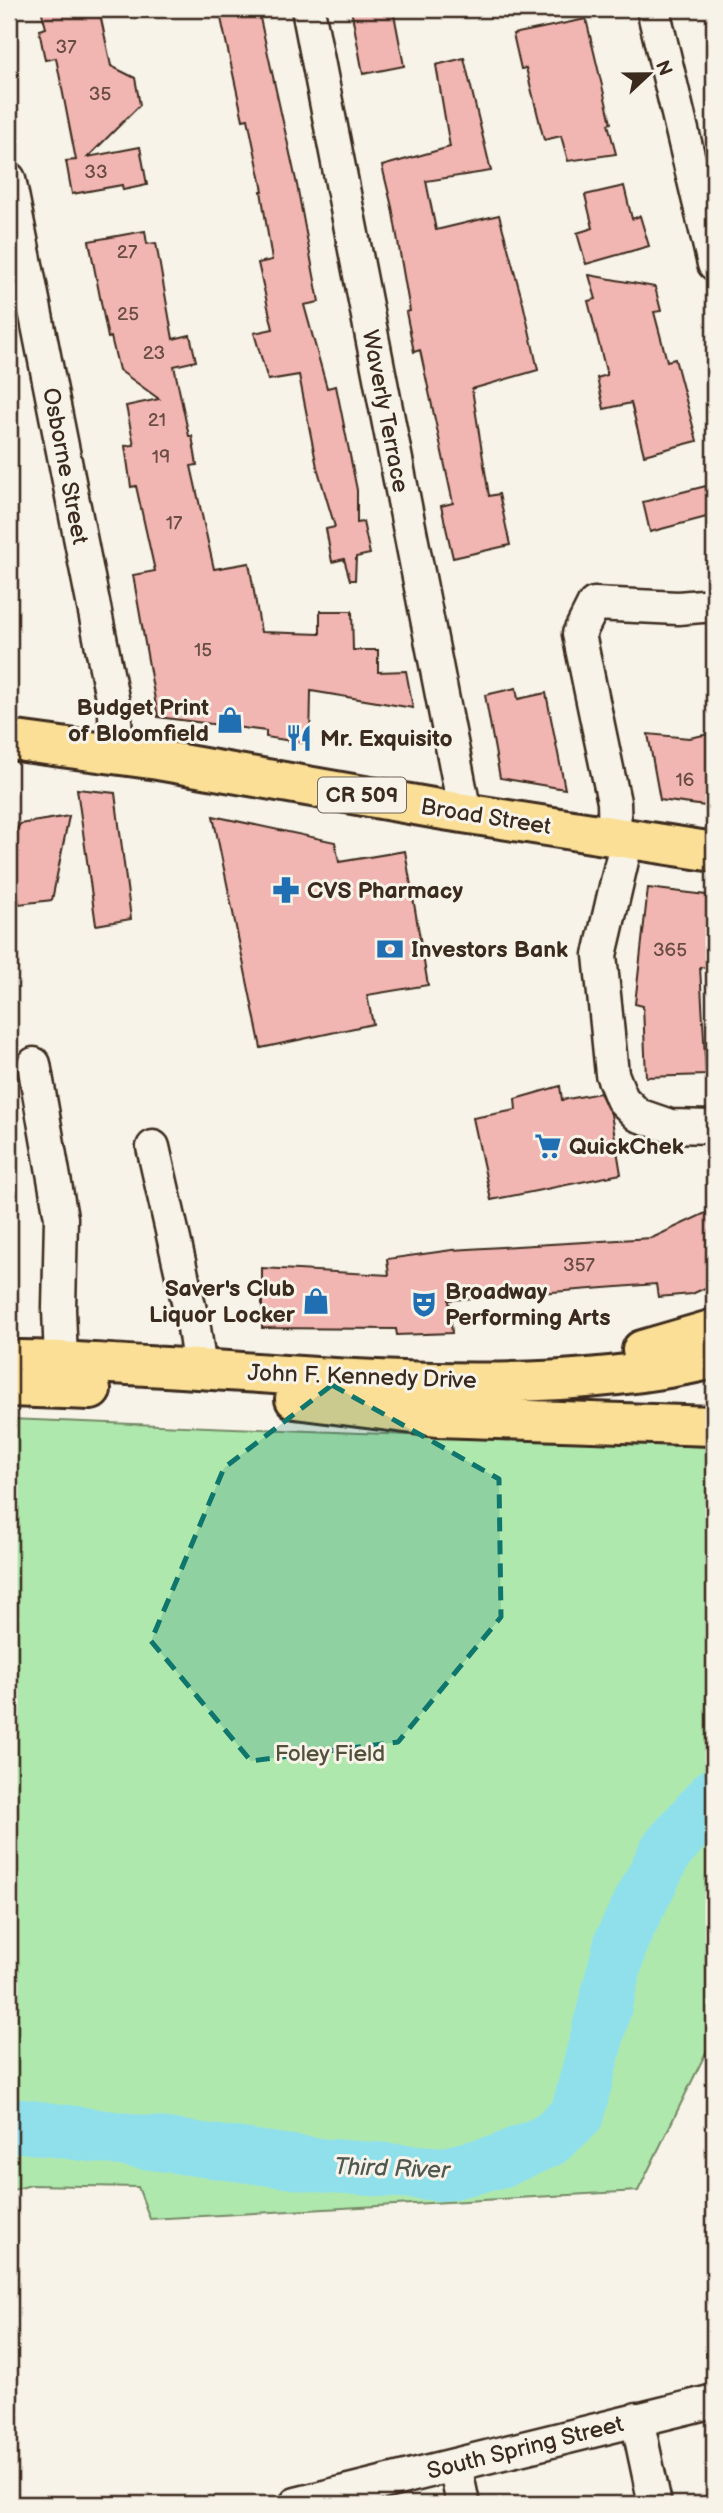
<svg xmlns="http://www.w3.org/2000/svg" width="723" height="2513" font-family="'Balsamiq Sans',sans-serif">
  <rect width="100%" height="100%" fill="#f7f3e8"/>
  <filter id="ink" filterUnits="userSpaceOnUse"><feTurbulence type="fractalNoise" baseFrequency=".0143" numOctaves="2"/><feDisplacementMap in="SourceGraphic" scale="14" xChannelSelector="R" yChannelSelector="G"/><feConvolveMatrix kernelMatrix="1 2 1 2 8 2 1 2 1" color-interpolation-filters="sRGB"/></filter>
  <g filter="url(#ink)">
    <path fill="#afe8ad" stroke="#758966" stroke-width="2" d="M 9,1419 L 714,1447 L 714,2036 L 638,2191 L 150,2219 L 138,2187 L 31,2185 L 9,2191 Z"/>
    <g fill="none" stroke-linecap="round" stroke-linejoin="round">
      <path stroke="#90e0ec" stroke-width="54" d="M 9,2126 L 23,2126 L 316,2165 L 444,2174 L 501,2161 L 549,2140 L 577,2115 L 622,1939 L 666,1851 L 714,1795"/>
    </g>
    <path fill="#f2b6b2" stroke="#3b2a1e" stroke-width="2" d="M 41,9 L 99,9 L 111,66 L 135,78 L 140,105 L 88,157 L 140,147 L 147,185 L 123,190 L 122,185 L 72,194 L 66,161 L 76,160 L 56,58 L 45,60 L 39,30 L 46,28 Z
      M 219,9 L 258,9 L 297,185 L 319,302 L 304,305 L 327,388 L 336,386 L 357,490 L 357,523 L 363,522 L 370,554 L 356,557 L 355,580 L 350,580 L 344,559 L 332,562 L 326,529 L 335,527 L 317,467 L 299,375 L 268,380 L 254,333 L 273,329 L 258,263 L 272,260 L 261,191 L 263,191 L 248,119 L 243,120 Z
      M 351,9 L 393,9 L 404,66 L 363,74 Z
      M 586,19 L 611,123 L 608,124 L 616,154 L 568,161 L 561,136 L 544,140 L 526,68 L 521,69 L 513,34 Z
      M 464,58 L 491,171 L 426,181 L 436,230 L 499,215 L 523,303 L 538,370 L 472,389 L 489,496 L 499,494 L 510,545 L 453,558 L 441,506 L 453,503 L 420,350 L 414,352 L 406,312 L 410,311 L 392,207 L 382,166 L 450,147 L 436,65 Z
      M 624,186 L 632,219 L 640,216 L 649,246 L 586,264 L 577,233 L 593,228 L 585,195 Z
      M 145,231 L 147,244 L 156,243 L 173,339 L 190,335 L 196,361 L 174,366 L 189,436 L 192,436 L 197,465 L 191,466 L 214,569 L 249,563 L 261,632 L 320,634 L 320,611 L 352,611 L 353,650 L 378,650 L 378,672 L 406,671 L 413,708 L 311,691 L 310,744 L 266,737 L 266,731 L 158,717 L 133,575 L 155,571 L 136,486 L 131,487 L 125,446 L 134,445 L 126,406 L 159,399 L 119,370 L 111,337 L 108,338 L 89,241 Z
      M 589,275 L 655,287 L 661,311 L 654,312 L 667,361 L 675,359 L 697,441 L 644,455 L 631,403 L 604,409 L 597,378 L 607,375 L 588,301 L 596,299 Z
      M 706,486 L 714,515 L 650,532 L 643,502 Z
      M 516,688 L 518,699 L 546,693 L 565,789 L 500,778 L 485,695 Z
      M 714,733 L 714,807 L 660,800 L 648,734 L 689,738 Z
      M 77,789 L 115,793 L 131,919 L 96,925 Z
      M 69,816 L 52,900 L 19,904 L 15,878 L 13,835 L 20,824 Z
      M 213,816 L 335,842 L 339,862 L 405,851 L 428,985 L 367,995 L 373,1024 L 261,1048 Z
      M 648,888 L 714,896 L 714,969 L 700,967 L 706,1075 L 646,1077 L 643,1006 L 635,1004 Z
      M 560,1086 L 562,1100 L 600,1093 L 611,1114 L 621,1174 L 491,1200 L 473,1118 L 516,1110 L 515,1099 Z
      M 714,1209 L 714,1284 L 692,1294 L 658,1297 L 656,1284 L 449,1300 L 452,1333 L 397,1335 L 396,1329 L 262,1328 L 262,1268 L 389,1275 L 387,1259 L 452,1250 L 652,1238 Z"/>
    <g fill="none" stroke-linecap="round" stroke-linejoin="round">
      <defs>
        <path id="minor" d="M 308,9 L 465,813
          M 653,9 L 714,264
          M 9,179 L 115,713 L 116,754
          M 615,837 L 614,802 L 579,634 L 594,604 L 678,608 L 714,605
          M 627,839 L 600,955 L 612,1074 L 622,1099 L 638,1115 L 670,1126 L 714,1127
          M 34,1064 L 61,1218 L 59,1309 L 61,1361
          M 153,1147 L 194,1328 L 200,1369
          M 637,2419 L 655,2504
          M 455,2465 L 463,2504
          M 296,2504 L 714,2401"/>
        <path id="major" d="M 9,740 L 158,760 L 444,810 L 714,852
          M 642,1350 L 714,1329
          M 9,1360 C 55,1359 101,1364 147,1366 C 334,1376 529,1401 714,1359
          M 9,1387 L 91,1390
          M 295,1399 L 437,1417 L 714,1426"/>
      </defs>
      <use href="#minor" stroke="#3b2a1e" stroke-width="37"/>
      <use href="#major" stroke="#3b2a1e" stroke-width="44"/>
      <use href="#minor" stroke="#f7f3e8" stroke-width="32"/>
      <use href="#major" stroke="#fbdf96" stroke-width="38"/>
    </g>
  </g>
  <path fill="#0f766e" fill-opacity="0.2" stroke="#0f766e" stroke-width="5" stroke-dasharray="14 9" stroke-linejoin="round" d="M 332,1385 L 499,1479 L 501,1617 L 398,1742 L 251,1761 L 151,1641 L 224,1468 Z"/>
  <defs>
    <symbol id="shop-bare" viewBox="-9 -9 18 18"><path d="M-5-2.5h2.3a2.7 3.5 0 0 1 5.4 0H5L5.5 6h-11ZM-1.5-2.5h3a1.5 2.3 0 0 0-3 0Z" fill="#1f6fb2" stroke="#f7f3e8" stroke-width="2.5" paint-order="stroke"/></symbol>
    <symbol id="restaurant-bare" viewBox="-9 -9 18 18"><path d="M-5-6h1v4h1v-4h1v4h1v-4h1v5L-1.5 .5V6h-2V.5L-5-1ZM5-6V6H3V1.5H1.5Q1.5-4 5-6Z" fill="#1f6fb2" stroke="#f7f3e8" stroke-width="2.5" paint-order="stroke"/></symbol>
    <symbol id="pharmacy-bare" viewBox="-9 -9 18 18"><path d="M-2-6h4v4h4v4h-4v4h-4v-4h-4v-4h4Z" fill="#1f6fb2" stroke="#f7f3e8" stroke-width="2.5" paint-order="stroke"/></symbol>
    <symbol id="bank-bare" viewBox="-9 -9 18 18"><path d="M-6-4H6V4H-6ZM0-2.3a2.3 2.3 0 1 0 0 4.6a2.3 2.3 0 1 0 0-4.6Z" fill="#1f6fb2" stroke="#f7f3e8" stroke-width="2.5" paint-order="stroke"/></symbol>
    <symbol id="supermarket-bare" viewBox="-9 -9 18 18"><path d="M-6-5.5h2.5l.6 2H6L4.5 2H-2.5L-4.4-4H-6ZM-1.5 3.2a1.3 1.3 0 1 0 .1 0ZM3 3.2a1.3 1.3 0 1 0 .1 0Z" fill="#1f6fb2" stroke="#f7f3e8" stroke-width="2.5" paint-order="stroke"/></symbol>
    <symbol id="theatre-bare" viewBox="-9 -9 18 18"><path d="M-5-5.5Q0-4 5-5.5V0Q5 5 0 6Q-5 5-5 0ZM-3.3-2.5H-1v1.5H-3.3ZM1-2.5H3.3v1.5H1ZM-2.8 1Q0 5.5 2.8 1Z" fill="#1f6fb2" stroke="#f7f3e8" stroke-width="2.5" paint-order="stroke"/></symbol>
  </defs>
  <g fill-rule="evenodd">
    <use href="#shop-bare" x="211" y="701" width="38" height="38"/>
    <use href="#restaurant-bare" x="280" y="719" width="38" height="38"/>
    <use href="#pharmacy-bare" x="267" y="871" width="38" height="38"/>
    <use href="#bank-bare" x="371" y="930" width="38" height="38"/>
    <use href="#supermarket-bare" x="529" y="1127" width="38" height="38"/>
    <use href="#shop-bare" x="297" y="1282" width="38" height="38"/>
    <use href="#theatre-bare" x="405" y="1285" width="38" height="38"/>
  </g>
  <g text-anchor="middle" stroke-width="6" stroke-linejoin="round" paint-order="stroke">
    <g font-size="19" fill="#694d43">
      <text x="66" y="53">37</text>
      <text x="100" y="100">35</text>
      <text x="96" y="178">33</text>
      <text x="127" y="258">27</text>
      <text x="128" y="320">25</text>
      <text x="154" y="359">23</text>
      <text x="157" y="426">21</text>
      <text x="161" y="463">19</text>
      <text x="174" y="529">17</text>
      <text x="203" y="656">15</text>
      <text x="685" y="786">16</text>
      <text x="670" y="956">365</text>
      <text x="579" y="1271">357</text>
    </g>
    <rect fill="#f7f3e8" stroke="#73665b" stroke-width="2" x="318" y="777.5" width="88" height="35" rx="5"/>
    <g font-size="21" font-weight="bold" fill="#3b2a1e">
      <text x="362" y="802">CR 509</text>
    </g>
    <g font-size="23" fill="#3b2a1e" stroke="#f7f3e8">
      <text transform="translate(386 411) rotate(79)" y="8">Waverly Terrace</text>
      <text transform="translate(66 466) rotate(79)" y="8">Osborne Street</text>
      <text transform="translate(486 816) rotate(9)" y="8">Broad Street</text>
      <text transform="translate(362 1376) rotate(2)" y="8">John F. Kennedy Drive</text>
      <text transform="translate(525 2447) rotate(-14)" y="8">South Spring Street</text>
    </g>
    <g font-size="23" font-weight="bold" fill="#3b2a1e" stroke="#f7f3e8" text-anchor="start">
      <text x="209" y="715" text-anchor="end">Budget Print<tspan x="209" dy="26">of Bloomfield</tspan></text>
      <text x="320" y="746">Mr. Exquisito</text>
      <text x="307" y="898">CVS Pharmacy</text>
      <text x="411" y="957">Investors Bank</text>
      <text x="569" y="1154">QuickChek</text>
      <text x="295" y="1296" text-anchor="end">Saver's Club<tspan x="295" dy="26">Liquor Locker</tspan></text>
      <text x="445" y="1299">Broadway<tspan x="445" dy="26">Performing Arts</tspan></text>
    </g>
    <g font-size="23" fill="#52503b" stroke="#f7f3e8">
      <text x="330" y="1761">Foley Field</text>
    </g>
    <g font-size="24" font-style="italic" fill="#505852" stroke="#f7f3e8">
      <text transform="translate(392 2168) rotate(2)" y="8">Third River</text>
    </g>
  </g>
  <rect width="723" height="2513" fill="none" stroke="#f7f3e8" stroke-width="35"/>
  <rect x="18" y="18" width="688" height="2478" fill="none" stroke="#3b2a1e" stroke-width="2.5" filter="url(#ink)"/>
  <g transform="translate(649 74) rotate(68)" stroke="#f7f3e8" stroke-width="5" paint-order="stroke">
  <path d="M0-5L12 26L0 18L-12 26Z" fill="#3b2a1e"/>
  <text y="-10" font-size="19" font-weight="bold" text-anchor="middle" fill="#3b2a1e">N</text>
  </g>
</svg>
